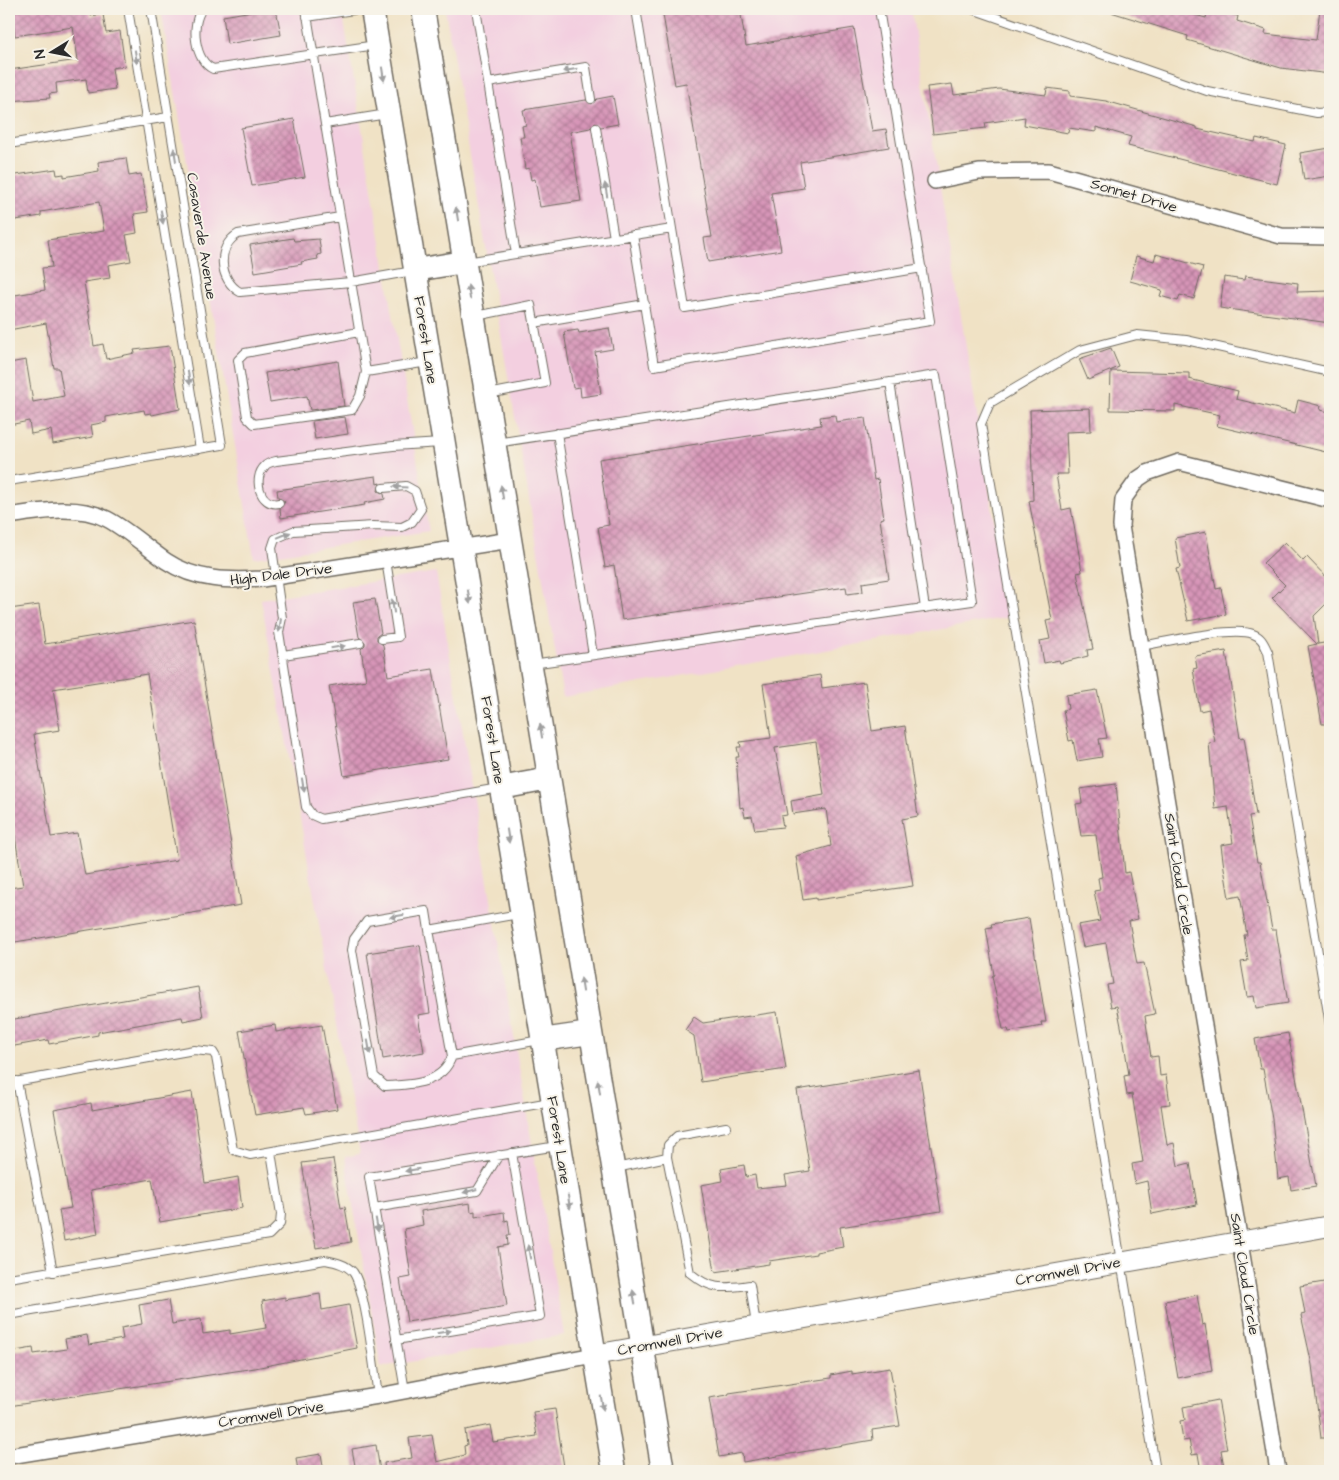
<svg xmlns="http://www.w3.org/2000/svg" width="1339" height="1480" font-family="'Architects Daughter',sans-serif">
  <defs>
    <pattern id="building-cross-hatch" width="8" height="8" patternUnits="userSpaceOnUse" patternTransform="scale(1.25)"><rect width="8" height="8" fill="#d795b8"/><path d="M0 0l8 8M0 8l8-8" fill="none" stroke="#af7a96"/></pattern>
  </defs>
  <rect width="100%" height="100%" fill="#f7f3e8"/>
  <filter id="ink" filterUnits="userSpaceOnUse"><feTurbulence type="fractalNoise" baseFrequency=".02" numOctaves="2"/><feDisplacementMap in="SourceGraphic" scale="10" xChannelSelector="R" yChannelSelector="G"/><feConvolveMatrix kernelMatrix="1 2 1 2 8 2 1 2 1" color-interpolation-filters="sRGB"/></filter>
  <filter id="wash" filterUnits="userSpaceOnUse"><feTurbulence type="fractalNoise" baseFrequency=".0096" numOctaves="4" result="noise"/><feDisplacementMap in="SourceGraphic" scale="20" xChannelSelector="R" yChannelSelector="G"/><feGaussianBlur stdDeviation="1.12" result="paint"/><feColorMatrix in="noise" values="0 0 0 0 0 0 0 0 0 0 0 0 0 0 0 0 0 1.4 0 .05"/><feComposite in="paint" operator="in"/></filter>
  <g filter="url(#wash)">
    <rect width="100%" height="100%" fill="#f0e2c5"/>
    <path fill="#f3cfe0" d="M 161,9 L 342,9 L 429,531 L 254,558 Z
      M 445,9 L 911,9 L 1010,617 L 563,697 Z
      M 436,572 L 564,1335 L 381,1367 L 345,1157 L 360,1154 L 261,599 Z"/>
    <g id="blocks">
      <path fill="url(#building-cross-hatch)" fill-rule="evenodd" d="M 11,9 L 90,9 L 91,16 L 103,14 L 106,33 L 120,31 L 125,66 L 112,68 L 115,89 L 88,93 L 86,79 L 56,83 L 57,93 L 49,94 L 50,98 L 9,101 L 9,70 L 78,60 L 73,27 L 15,36 Z
        M 264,9 L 276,9 L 281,35 L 227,44 L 223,16 Z
        M 662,9 L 740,9 L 746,46 L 854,28 L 872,131 L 886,129 L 889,147 L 800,162 L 804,188 L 771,193 L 781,250 L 708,262 L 704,238 L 712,237 L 686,83 L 675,85 Z
        M 1111,9 L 1173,9 L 1206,18 L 1208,9 L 1213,9 L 1238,16 L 1237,21 L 1266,30 L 1265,34 L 1316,40 L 1320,9 L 1330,10 L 1330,74 L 1281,68 L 1187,40 L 1188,36 L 1111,12 Z
        M 952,84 L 954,95 L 999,89 L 1046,95 L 1047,88 L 1070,91 L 1070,96 L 1106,101 L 1197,127 L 1197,129 L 1255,142 L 1256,138 L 1286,145 L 1277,184 L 1128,146 L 1131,137 L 1096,127 L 1096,132 L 1069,128 L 1068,133 L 1024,125 L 1025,117 L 985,123 L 986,128 L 933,134 L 927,87 Z
        M 613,96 L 618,124 L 601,127 L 595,123 L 590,128 L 570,132 L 581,201 L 540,207 L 535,179 L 531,180 L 529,168 L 525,169 L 520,137 L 524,137 L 522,126 L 526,125 L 523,110 L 586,100 L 592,104 L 597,99 Z
        M 294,119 L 305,177 L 252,186 L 241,128 Z
        M 1330,148 L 1330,176 L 1304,180 L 1300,153 Z
        M 126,158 L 129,176 L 141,174 L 148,212 L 134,214 L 137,233 L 126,235 L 131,261 L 108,265 L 110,278 L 84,282 L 94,346 L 103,344 L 106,359 L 135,353 L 134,350 L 170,346 L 180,409 L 152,415 L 151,413 L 145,414 L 144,410 L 106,417 L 106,422 L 91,425 L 93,437 L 53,444 L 51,430 L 31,434 L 29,421 L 9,425 L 9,363 L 26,360 L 33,402 L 64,396 L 59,368 L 54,368 L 46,323 L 9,330 L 9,296 L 45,290 L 42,268 L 52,267 L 48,240 L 104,231 L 99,202 L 41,212 L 41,216 L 9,221 L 9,176 L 56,169 L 57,175 L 64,174 L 64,177 L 99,171 L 98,162 Z
        M 293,238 L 294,241 L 319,239 L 321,254 L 317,255 L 318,259 L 301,262 L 302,264 L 255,272 L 250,245 Z
        M 1156,254 L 1203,267 L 1194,299 L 1180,295 L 1178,301 L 1160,296 L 1162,290 L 1130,281 L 1136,256 L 1154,261 Z
        M 1245,276 L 1298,283 L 1297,292 L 1330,291 L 1330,323 L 1220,308 L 1224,277 L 1244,280 Z
        M 609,328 L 613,349 L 595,352 L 601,394 L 581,397 L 580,387 L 573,388 L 564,332 L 578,330 L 579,333 Z
        M 1111,348 L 1119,367 L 1088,380 L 1079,359 Z
        M 338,361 L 344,406 L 310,410 L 307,396 L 270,402 L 265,373 Z
        M 1111,371 L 1189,373 L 1189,379 L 1238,391 L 1236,399 L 1295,413 L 1298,400 L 1321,406 L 1320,410 L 1330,412 L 1330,453 L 1217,426 L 1220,415 L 1175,405 L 1175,411 L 1110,410 Z
        M 1090,408 L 1091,431 L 1066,432 L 1068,474 L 1056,474 L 1062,510 L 1071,508 L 1082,572 L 1077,573 L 1093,649 L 1087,650 L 1088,656 L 1060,663 L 1059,660 L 1044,663 L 1040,641 L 1050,639 L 1046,621 L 1052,620 L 1029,501 L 1033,500 L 1030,410 Z
        M 835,415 L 836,422 L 865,418 L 874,480 L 878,479 L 884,518 L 880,519 L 889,579 L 862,583 L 863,592 L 847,594 L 846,587 L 622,620 L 614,565 L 605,567 L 598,527 L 609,525 L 599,459 L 821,425 L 820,417 Z
        M 345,417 L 348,434 L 315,439 L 312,421 Z
        M 376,476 L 377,484 L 380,483 L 378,491 L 384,494 L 385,499 L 364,503 L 365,505 L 281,518 L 280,508 L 285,502 L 278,497 L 277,490 Z
        M 1206,532 L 1216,589 L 1221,588 L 1226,614 L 1188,621 L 1176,569 L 1180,568 L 1175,538 Z
        M 1285,542 L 1303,561 L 1307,557 L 1330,581 L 1330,600 L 1314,616 L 1318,644 L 1330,642 L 1330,724 L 1322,724 L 1308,646 L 1317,644 L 1272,598 L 1285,585 L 1263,563 Z
        M 375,599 L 381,633 L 377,636 L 377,640 L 383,645 L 388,676 L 433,669 L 448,759 L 344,776 L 329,686 L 366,680 L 361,649 L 365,645 L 365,642 L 359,637 L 353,602 Z
        M 39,605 L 45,644 L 194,620 L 241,905 L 9,943 L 9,888 L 23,886 L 9,800 L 9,609 ZM 147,674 L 177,860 L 85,875 L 77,833 L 51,837 L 34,734 L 60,730 L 53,689 Z
        M 1226,651 L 1240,738 L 1244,737 L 1256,815 L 1249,816 L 1257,862 L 1260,862 L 1272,930 L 1276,930 L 1288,1003 L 1256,1008 L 1254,996 L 1247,997 L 1241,962 L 1248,961 L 1244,935 L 1247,935 L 1240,896 L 1229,898 L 1224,868 L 1221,845 L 1233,843 L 1228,807 L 1215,809 L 1209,743 L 1215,742 L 1209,709 L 1200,711 L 1193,669 L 1197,668 L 1195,656 Z
        M 820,675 L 822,688 L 865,682 L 872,731 L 905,726 L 918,816 L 902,819 L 913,886 L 816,900 L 816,898 L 803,900 L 796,856 L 831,846 L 826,809 L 793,814 L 791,801 L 824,795 L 816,742 L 775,748 L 787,815 L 781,816 L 783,827 L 755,830 L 752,816 L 745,817 L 743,807 L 740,808 L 736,757 L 739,757 L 737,747 L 741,747 L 740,742 L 771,738 L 763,684 Z
        M 1097,690 L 1107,738 L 1099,739 L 1102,757 L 1077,761 L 1073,740 L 1069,741 L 1063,710 L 1068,709 L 1066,695 Z
        M 1116,784 L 1125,873 L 1129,872 L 1138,919 L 1129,921 L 1137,964 L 1144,963 L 1155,1014 L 1145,1016 L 1151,1057 L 1158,1056 L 1160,1076 L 1166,1075 L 1170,1104 L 1161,1105 L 1167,1145 L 1174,1143 L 1178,1166 L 1190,1163 L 1197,1205 L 1152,1214 L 1147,1181 L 1135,1184 L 1132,1164 L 1143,1162 L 1132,1094 L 1127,1095 L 1124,1076 L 1129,1075 L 1123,1036 L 1117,1006 L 1111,1007 L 1107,985 L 1113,984 L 1106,943 L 1083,947 L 1078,925 L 1100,921 L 1094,891 L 1100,890 L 1098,878 L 1102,877 L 1096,835 L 1081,836 L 1076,804 L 1082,803 L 1080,789 Z
        M 1029,918 L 1046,1022 L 1041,1022 L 1042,1026 L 1009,1032 L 1008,1029 L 1003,1029 L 992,976 L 994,975 L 986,928 L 992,927 L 991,924 Z
        M 420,945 L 430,1013 L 418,1015 L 424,1052 L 383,1059 L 367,953 Z
        M 198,987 L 203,1017 L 183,1021 L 182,1017 L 98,1032 L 98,1035 L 49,1044 L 48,1040 L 9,1047 L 9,1020 Z
        M 777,1012 L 786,1069 L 701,1082 L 694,1036 L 685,1030 L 694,1017 L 703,1023 Z
        M 275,1025 L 276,1032 L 322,1025 L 337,1109 L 306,1114 L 304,1107 L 255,1115 L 239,1031 Z
        M 1288,1033 L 1316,1186 L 1291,1190 L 1289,1177 L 1278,1179 L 1272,1119 L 1263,1069 L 1260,1069 L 1255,1039 Z
        M 919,1070 L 941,1211 L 840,1227 L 843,1247 L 816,1252 L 816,1254 L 769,1261 L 769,1264 L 715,1272 L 701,1185 L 723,1181 L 721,1169 L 744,1165 L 746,1177 L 755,1175 L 757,1188 L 787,1185 L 785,1175 L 810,1171 L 797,1090 Z
        M 192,1092 L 205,1183 L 238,1177 L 242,1208 L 160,1222 L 152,1179 L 91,1190 L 98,1234 L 64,1241 L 59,1210 L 71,1208 L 54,1110 L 91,1103 L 92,1110 Z
        M 333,1159 L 341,1208 L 345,1207 L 351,1242 L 316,1248 L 302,1163 Z
        M 470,1203 L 471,1212 L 475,1211 L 475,1217 L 504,1212 L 505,1221 L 508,1220 L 510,1235 L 507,1235 L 508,1245 L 498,1247 L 507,1306 L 407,1322 L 400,1279 L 411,1277 L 404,1229 L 423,1225 L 421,1211 Z
        M 1330,1281 L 1330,1438 L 1321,1438 L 1312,1365 L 1301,1315 L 1305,1314 L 1300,1286 Z
        M 320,1294 L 322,1310 L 349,1305 L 357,1348 L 255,1368 L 9,1406 L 9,1352 L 33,1348 L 34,1354 L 67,1349 L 65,1339 L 87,1335 L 89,1345 L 123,1339 L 121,1328 L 142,1324 L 139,1305 L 168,1300 L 172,1324 L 201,1319 L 203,1334 L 230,1330 L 230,1334 L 266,1328 L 262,1301 L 285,1297 L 285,1300 Z
        M 1197,1295 L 1202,1325 L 1205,1324 L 1212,1371 L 1178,1378 L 1165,1301 Z
        M 890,1368 L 900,1426 L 872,1430 L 873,1440 L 743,1462 L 742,1453 L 719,1457 L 709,1398 L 728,1395 L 729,1393 L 831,1378 L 831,1375 L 852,1371 L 852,1374 Z
        M 1218,1400 L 1227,1449 L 1221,1450 L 1224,1467 L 1201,1471 L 1198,1454 L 1192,1455 L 1189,1440 L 1183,1441 L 1180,1421 L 1185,1420 L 1183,1407 Z
        M 555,1409 L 564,1467 L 535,1471 L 385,1471 L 384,1463 L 412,1458 L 409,1438 L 432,1435 L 437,1462 L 465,1455 L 464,1446 L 467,1445 L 465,1430 L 490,1425 L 493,1442 L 537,1436 L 533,1412 Z
        M 376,1445 L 380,1471 L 356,1471 L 352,1449 Z
        M 321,1454 L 324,1471 L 298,1471 L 296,1458 Z"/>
    </g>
  </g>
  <g filter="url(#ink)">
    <use href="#blocks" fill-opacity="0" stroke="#706b61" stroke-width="1"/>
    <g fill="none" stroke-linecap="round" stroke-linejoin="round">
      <defs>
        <path id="service" d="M 128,9 L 200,449
          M 202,9 C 190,25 195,61 213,69 L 376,45
          M 306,9 L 366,372 L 428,362
          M 476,9 L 516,254
          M 636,9 L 672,229
          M 972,9 L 1207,91 L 1317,113 L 1330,112
          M 307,17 L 360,9
          M 488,83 L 586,67 L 591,99
          M 325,124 L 387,114
          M 596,128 L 614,238
          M 9,144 L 168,117
          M 340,217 L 238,234 C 216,247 219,280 240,292 L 351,282 L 413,271
          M 633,235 L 654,366 L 930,321 L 879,9
          M 466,262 L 672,229 L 685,308 L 922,268
          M 476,316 L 531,305 L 545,383 L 488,394
          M 534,323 L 645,304
          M 359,332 L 245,353 L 238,360 L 247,417 L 254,424 L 352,410 L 360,396 L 366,372
          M 890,382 L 925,608
          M 557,433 L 593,655
          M 496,443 L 936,375 L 972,601 L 532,664
          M 9,481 L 222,445 L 151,9
          M 383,488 L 406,486 L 415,491 L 421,509 L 412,522 L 402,527 L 373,526 L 293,531 L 275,539 L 272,548 L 282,618 L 279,632 L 306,807 L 312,815 L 321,819 L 499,788
          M 279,503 C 260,507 252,478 265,466 C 267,463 272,462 276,461 L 393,446 L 441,443
          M 382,639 L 398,637 L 386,560
          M 1141,646 C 1165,642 1233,626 1253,634 C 1262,637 1264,644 1268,652 L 1330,1025
          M 283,655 L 360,643
          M 519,914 L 429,930 L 452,1056 L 540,1040
          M 429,930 L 426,911 L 367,921 L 354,939 L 352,950 L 374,1076 L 385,1086 C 411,1085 443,1084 452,1056
          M 17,1081 L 53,1272
          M 9,1083 L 194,1050 L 213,1052 L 216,1057 L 233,1150 L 250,1155 L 550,1102
          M 667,1157 L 668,1145 L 677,1136 L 726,1127
          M 616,1168 L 667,1157 L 690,1273 C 712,1291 724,1288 750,1285 L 756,1325
          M 374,1208 L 477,1191 L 499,1155
          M 9,1278 L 269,1235 L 280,1224 L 281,1214 L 271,1152
          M 9,1315 L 325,1260 C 335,1262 346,1264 353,1272 C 366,1290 374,1370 378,1396
          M 396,1340 L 540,1316 L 512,1153
          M 405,1391 L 369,1177 L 557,1146
          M 1156,1471 L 981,424 L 990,403 L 1080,350 L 1137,335 L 1186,340 L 1330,372"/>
        <path id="minor" d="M 935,181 L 979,172 L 1049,171 L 1281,236 L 1330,237
          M 9,516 C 40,511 78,504 107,519 C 128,530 147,548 166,561 C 196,581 229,581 262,579 L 510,540
          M 9,1456 L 378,1396 L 594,1355
          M 1278,1471 L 1121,526 L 1123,500 L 1138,479 L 1147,473 L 1179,462 L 1330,500"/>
        <path id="tertiary" d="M 594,1355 L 1330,1226"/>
        <path id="secondary" d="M 372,9 L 614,1471
          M 423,9 L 663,1471
          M 415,270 L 464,262
          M 501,788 L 549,779
          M 542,1040 L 590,1033"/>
      </defs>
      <use href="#service" stroke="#706b61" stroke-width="10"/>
      <use href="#minor" stroke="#706b61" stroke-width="18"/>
      <use href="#tertiary" stroke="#706b61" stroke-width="22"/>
      <use href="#secondary" stroke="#706b61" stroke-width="25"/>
      <use href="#service" stroke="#fff" stroke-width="8"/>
      <use href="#minor" stroke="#fff" stroke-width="15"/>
      <use href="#tertiary" stroke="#fff" stroke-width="20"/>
      <use href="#secondary" stroke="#fff" stroke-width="22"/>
    </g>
    <defs><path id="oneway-solid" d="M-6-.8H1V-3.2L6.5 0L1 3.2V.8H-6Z" transform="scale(1.25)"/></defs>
    <g fill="#a0a0a0">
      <use href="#oneway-solid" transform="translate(136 57) rotate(81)"/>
      <use href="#oneway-solid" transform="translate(570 70) rotate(171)"/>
      <use href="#oneway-solid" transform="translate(383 74) rotate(81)"/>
      <use href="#oneway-solid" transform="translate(175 155) rotate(-99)"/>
      <use href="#oneway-solid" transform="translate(606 190) rotate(-100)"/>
      <use href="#oneway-solid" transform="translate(457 214) rotate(-99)"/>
      <use href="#oneway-solid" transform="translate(162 217) rotate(81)"/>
      <use href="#oneway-solid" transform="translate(469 292) rotate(-99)"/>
      <use href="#oneway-solid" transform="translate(189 378) rotate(81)"/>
      <use href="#oneway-solid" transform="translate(400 487) rotate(-177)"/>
      <use href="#oneway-solid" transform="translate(502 492) rotate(-99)"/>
      <use href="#oneway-solid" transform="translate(284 535) rotate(-22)"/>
      <use href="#oneway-solid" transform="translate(469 597) rotate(81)"/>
      <use href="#oneway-solid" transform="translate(393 606) rotate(-99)"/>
      <use href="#oneway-solid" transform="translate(280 625) rotate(99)"/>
      <use href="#oneway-solid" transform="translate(338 647) rotate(-9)"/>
      <use href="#oneway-solid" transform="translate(541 731) rotate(-99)"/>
      <use href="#oneway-solid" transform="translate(303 785) rotate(81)"/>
      <use href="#oneway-solid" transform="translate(508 836) rotate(81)"/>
      <use href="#oneway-solid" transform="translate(397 916) rotate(170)"/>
      <use href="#oneway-solid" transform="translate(582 985) rotate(-99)"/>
      <use href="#oneway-solid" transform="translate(369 1047) rotate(80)"/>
      <use href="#oneway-solid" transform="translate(599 1087) rotate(-99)"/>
      <use href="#oneway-solid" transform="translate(412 1170) rotate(170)"/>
      <use href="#oneway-solid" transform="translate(470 1191) rotate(165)"/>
      <use href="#oneway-solid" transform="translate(569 1202) rotate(81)"/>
      <use href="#oneway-solid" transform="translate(377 1225) rotate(80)"/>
      <use href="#oneway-solid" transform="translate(529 1252) rotate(-100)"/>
      <use href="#oneway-solid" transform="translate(634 1297) rotate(-100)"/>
      <use href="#oneway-solid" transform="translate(444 1332) rotate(-10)"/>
      <use href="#oneway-solid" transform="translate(602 1403) rotate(80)"/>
    </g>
  </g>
  <g text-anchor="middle" stroke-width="4" stroke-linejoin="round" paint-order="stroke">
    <g font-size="15" fill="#2b2b2b" stroke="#f7f3e8">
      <text transform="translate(1134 195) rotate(16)" y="5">Sonnet Drive</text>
      <text transform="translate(202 236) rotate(81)" y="5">Casaverde Avenue</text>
      <text transform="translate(426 340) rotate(81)" y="5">Forest Lane</text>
      <text transform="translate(281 574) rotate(-7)" y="5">High Dale Drive</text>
      <text transform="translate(493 740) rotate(81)" y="5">Forest Lane</text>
      <text transform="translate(1179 874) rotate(81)" y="5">Saint Cloud Circle</text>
      <text transform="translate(559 1140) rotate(81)" y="5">Forest Lane</text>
      <text transform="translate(1068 1271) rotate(-10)" y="5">Cromwell Drive</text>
      <text transform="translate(1245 1274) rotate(81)" y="5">Saint Cloud Circle</text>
      <text transform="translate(670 1341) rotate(-10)" y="5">Cromwell Drive</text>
      <text transform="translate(271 1414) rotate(-9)" y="5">Cromwell Drive</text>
    </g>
  </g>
  <rect width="1339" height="1480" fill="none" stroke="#f7f3e8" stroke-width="30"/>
  <g transform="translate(52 52) rotate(260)" stroke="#f7f3e8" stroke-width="4" paint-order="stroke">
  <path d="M0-4L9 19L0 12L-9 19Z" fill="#2b2b2b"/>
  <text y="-8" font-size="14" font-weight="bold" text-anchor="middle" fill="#2b2b2b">N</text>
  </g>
</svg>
